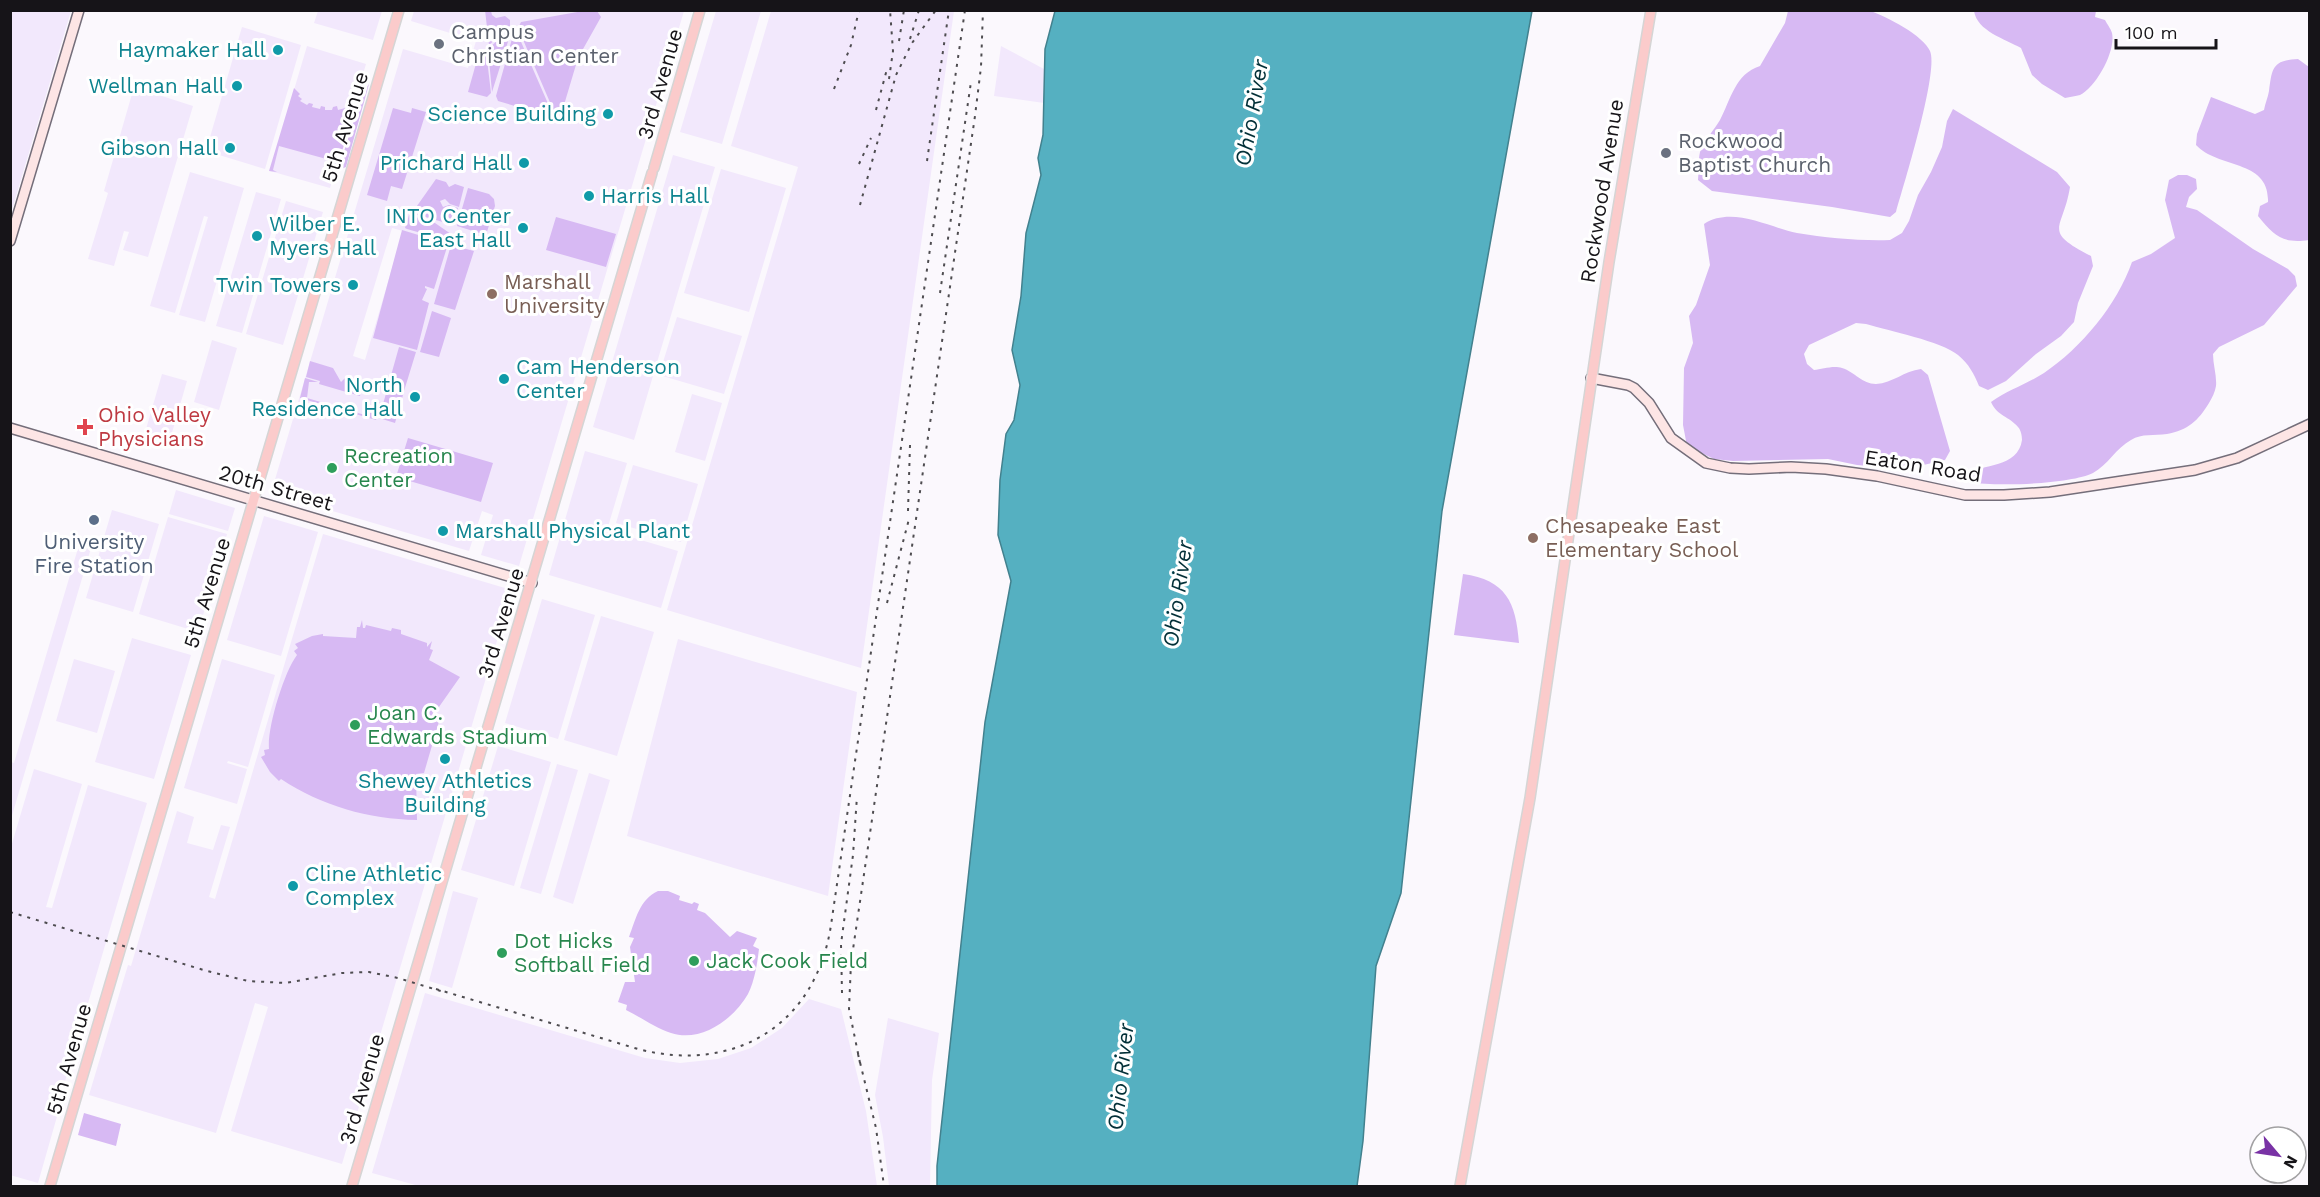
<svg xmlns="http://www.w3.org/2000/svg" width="2320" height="1197" font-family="'Work Sans',sans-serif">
  <rect width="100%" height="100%" fill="#fbf8fd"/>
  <path fill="#f2e8fc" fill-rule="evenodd" d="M 10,11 L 71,11 L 11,213 L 10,213 Z
    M 318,11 L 318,10 L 382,11 L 373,40 L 314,23 Z
    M 414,11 L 684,11 L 519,566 L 481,555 L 493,515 L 482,511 L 469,551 L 271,493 L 403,49 L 468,68 L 476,41 L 411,21 ZM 392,228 L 403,231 L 365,360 L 353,356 Z
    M 716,11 L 761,11 L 722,144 L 680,132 Z
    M 771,11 L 954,11 L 861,668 L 667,610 L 798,167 L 731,146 Z
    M 242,27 L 301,45 L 265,169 L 206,151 Z
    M 307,46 L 366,64 L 330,188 L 270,171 Z
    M 1001,46 L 1044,69 L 1044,103 L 994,96 Z
    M 134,87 L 193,106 L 148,257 L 123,250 L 129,232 L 124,231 L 114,266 L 88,259 L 108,193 L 104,191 Z
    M 673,155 L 715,167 L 634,440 L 593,427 Z
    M 721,169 L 786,188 L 749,312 L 684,293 Z
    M 190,172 L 244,188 L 205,322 L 179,315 L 208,217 L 204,216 L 175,313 L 150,306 Z
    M 256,192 L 281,199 L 242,333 L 216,326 Z
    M 286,201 L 323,212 L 283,345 L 246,334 Z
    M 677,317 L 742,336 L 724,394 L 659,375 Z
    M 212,340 L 237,348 L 219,410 L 194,402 Z
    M 162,374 L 187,381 L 169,443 L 144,436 Z
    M 692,394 L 722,403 L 705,461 L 675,452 Z
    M 585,451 L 627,463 L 607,530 L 678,551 L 661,608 L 549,575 Z
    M 633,465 L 698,484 L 681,542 L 616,523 Z
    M 176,490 L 235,508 L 228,531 L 169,514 Z
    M 112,510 L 159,524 L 133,612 L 86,598 Z
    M 264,516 L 318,532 L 281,656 L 227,640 Z
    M 168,517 L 227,534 L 198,632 L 139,614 Z
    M 323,534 L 512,590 L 342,1164 L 231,1131 L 268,1007 L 255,1003 L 216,1133 L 89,1095 L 128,965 L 131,966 L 177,811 L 194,817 L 187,843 L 213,850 L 221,825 L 230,827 L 209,897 L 215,899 Z
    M 79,545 L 91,548 L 11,819 L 11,762 L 14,763 Z
    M 542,599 L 595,615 L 558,739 L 505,723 Z
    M 601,616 L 654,632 L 617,756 L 564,740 Z
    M 132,638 L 191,655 L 154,779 L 95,762 Z
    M 678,639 L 857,692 L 828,896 L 627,836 Z
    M 74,659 L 115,671 L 97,733 L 56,721 Z
    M 222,659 L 275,675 L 248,767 L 228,761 L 227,763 L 247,769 L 237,804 L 184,788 Z
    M 498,746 L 551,762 L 514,886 L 461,870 Z
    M 557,764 L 578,770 L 541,894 L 520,888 Z
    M 34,769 L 82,784 L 46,907 L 52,908 L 88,785 L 147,803 L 58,1105 L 60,1106 L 38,1183 L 10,1175 L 11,847 Z
    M 589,773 L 610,780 L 573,904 L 553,897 Z
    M 453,891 L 478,898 L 452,988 L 429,981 Z
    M 425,993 L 645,1058 L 680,1063 L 718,1059 L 751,1048 L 782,1028 L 809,999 L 841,1009 L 866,1111 L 877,1186 L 419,1186 L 372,1173 Z
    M 888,1018 L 939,1033 L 932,1080 L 930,1186 L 889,1186 L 883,1137 L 875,1095 Z"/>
  <path fill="#d7b9f3" d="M 485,10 L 491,11 L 492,15 L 496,18 L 505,16 L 510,20 L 510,26 L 489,45 Z
    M 583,11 L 597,11 L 601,17 L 578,58 L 561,115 L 555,114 L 518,28 L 521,22 Z
    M 1788,11 C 1807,10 1854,7 1870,11 C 1886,16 1924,36 1930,51 C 1939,71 1904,184 1896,212 L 1890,217 L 1832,207 L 1712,191 L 1698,180 C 1699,171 1698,160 1700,152 C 1704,141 1714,130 1720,120 C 1731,99 1735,74 1760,66 L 1785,23 Z
    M 1974,11 L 2096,11 L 2095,17 L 2105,20 C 2107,24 2111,29 2112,33 C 2116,51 2096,87 2080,95 C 2076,96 2070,97 2065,98 L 2042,84 L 2032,75 L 2021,48 C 2005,39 1977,31 1974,11 Z
    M 511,28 L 512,29 L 492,92 L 488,49 Z
    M 515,28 L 553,115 L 551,117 L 498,101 L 496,96 Z
    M 486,51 L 491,93 L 487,97 L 468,92 L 477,60 Z
    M 2298,59 L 2309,67 L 2309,240 C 2283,244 2274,236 2258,216 L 2260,206 L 2268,202 C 2270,159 2218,169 2196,145 L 2197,134 L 2211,97 L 2255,114 L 2264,110 C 2265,104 2268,97 2269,91 C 2272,69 2272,60 2298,59 Z
    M 369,84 L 346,167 L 341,169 L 339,168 L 361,96 Z
    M 294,88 L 300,94 L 298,96 L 302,99 L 300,101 L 307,105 L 309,103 L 313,104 L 312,107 L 320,109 L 321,106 L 325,107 L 325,110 L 332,110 L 333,107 L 337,106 L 338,110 L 345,108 L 345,105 L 349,103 L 353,115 L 337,168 L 330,160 L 279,146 L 273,170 L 277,172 L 269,171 Z
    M 393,108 L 411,113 L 412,108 L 426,112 L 402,189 L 391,186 L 387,201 L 367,195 Z
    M 1953,109 L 2057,172 L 2070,187 C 2063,231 2041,230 2091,256 L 2093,266 L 2078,303 L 2074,322 L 2061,336 L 2036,354 L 2006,381 L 1988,390 L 1979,386 C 1974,374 1969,364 1958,355 C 1941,341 1889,331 1866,324 L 1856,323 L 1809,345 L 1804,354 L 1807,364 L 1814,370 C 1822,369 1834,365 1842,368 C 1855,372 1862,384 1876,384 C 1893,383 1904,371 1921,369 L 1928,375 L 1950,451 L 1945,460 L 1906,469 L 1857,465 L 1828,459 L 1733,461 L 1714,459 L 1687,446 L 1683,425 L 1684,368 L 1693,343 L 1689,316 L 1696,305 L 1710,265 L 1704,224 C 1732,206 1768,227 1797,233 C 1827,238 1860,241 1890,240 L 1902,233 L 1909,221 L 1918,195 L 1931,172 L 1942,147 L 1947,121 Z
    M 2178,175 L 2187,175 L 2196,179 L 2197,189 L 2189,197 L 2186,207 L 2197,210 L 2253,249 L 2288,269 L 2295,276 L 2297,286 L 2264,325 L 2219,347 L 2213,354 C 2213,365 2217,376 2216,386 C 2215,392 2212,398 2209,403 C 2198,421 2188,430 2167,434 C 2154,436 2142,433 2131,440 C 2116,448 2108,465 2093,473 C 2071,484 1995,487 1970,482 L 1964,474 C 1983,464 2018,468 2022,440 C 2022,436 2021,430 2018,427 C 2009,416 1998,417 1991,402 C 2008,390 2027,384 2044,373 C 2081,348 2117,305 2132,262 L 2151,254 L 2175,238 L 2165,200 L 2169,180 Z
    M 436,179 L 446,182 L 449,187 L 455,184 L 464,187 L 459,207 L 450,204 L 445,199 L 440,201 L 443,207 L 449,205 L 458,208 L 453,225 L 412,213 Z
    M 468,188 L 489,194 L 494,199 L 495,206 L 486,235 L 457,226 Z
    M 409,215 L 435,223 L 451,234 L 449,241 L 407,229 L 405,228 Z
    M 556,217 L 616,234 L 606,267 L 546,250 Z
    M 402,230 L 448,244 L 434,289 L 425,286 L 425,288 L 427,289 L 422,300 L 429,303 L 417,350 L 373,338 Z
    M 451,245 L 474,251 L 455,310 L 434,304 Z
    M 432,311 L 451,318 L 439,357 L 420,352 Z
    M 399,347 L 416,352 L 404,391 L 388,386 Z
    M 310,361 L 333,368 L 341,382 L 346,377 L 364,382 L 360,396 L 319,384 L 320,381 L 306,377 Z
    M 305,378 L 318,382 L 309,382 L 307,398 L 365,415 L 367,408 L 374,409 L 376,402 L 381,403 L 376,420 L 300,398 Z
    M 387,390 L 403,395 L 395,423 L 379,418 Z
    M 408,438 L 493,463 L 481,502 L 396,477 Z
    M 1463,574 C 1506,580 1516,602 1519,643 L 1454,635 Z
    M 362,620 L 363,628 L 365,628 L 366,625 L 391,631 L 392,628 L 401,630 L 401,634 L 427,643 L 427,647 L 432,641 L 430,649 L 433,650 L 429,660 L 460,677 L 434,714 L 440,718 L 424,773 L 416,774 L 417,820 C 368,819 322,806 281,779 L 279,781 L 270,772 L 261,757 L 265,755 L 264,750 L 269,749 C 267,728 284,672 297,655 L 294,651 L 298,648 L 295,644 L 312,636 L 323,634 L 323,636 L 356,638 L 357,627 L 360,627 Z
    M 658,891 L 668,891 L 680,896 L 679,900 L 692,904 L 694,902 L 699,904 L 697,910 L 705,913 L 730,937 L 737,931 L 757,938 L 753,946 L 759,949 C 757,964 755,980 748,994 C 734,1019 701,1043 671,1033 C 656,1028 640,1017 626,1010 L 627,1005 L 618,1002 L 625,982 L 635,982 L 630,947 L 634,938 L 629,937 C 636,919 639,900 658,891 Z
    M 84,1113 L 121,1124 L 116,1146 L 78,1135 Z"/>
  <path fill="#55b0c1" stroke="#42818e" stroke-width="1.5" d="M 1055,11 L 1532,11 L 1442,511 L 1401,893 L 1376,966 L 1363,1141 L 1357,1186 L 937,1186 L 937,1166 L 985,722 L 1011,581 L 998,535 L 1000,480 L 1006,434 L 1014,420 L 1020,385 L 1012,350 L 1021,296 L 1026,233 L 1041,175 L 1038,158 L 1043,135 L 1045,49 Z"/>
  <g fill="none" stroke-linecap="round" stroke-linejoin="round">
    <defs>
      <path id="secondary" d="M 10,241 L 79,10
        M 1591,378 L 1628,385 L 1634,388 L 1649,403 L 1671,438 L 1706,463 L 1730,468 L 1749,469 L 1791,467 L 1826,469 L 1877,476 L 1965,495 L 2004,495 L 2050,492 L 2195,470 L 2237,458 L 2310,424
        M 10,428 L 532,583"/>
      <path id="primary" d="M 654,168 L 700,10
        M 50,1186 L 399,10
        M 352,1186 L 652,173
        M 1460,1186 L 1530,798 L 1609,262 L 1651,10"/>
    </defs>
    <use href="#secondary" stroke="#746e7a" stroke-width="12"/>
    <use href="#primary" stroke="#d5d5d5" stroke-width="12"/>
    <use href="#secondary" stroke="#fde5e5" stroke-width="9"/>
    <use href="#primary" stroke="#fbcbcb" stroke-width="9"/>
    <path stroke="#4e4c50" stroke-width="2" stroke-dasharray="3 6" stroke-linecap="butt" d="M 910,39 L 919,10
      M 899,41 L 904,10
      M 889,79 L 893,51 L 890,10
      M 834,89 L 851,45 L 859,10
      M 876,110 L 887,69
      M 927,161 L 949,10
      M 859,164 L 871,138
      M 860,205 L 896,75 L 912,43 L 936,10
      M 940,293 L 971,82
      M 908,511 L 910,445
      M 887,603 L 909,519
      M 10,912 L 207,971 L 248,981 L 285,983 L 342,973 L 369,972 L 398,978 L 444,992
      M 436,989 L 638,1049 C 735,1074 816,1025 831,925 L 965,10
      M 842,993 L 841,944 L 853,855 L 857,796
      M 858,1054 L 876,1128 L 884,1186
      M 860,1063 L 849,1009 L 851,963 L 975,116 L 981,67 L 983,10"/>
  </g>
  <g fill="#6b7280" stroke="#fff" stroke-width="2">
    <circle cx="439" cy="44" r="6"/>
    <circle cx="1666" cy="153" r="6"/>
  </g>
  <g fill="#0f9aa8" stroke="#fff" stroke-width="2">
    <circle cx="278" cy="50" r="6"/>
    <circle cx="237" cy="86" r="6"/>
    <circle cx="608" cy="114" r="6"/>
    <circle cx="230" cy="148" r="6"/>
    <circle cx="524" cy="163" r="6"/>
    <circle cx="589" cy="196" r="6"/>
    <circle cx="523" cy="228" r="6"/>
    <circle cx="257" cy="236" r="6"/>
    <circle cx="353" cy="285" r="6"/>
    <circle cx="504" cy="379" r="6"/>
    <circle cx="415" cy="397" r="6"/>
    <circle cx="443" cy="531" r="6"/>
    <circle cx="445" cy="759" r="6"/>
    <circle cx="293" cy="886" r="6"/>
  </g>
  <g fill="#8d6e63" stroke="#fff" stroke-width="2">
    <circle cx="492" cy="294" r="6"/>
    <circle cx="1533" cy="538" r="6"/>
  </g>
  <path fill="#e0444e" stroke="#fff" stroke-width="2" d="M82 418h6v6h6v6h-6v6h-6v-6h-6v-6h6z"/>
  <g fill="#2e9e5b" stroke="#fff" stroke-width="2">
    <circle cx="332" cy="468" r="6"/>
    <circle cx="355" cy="725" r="6"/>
    <circle cx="502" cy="953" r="6"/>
    <circle cx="694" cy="961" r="6"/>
  </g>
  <circle fill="#5c6f8a" stroke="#fff" stroke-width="2" cx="94" cy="520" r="6"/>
  <g text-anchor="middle" stroke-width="6" stroke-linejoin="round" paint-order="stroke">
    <g font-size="21" fill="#5b616d" stroke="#fff" text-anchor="start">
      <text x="451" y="39">Campus<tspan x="451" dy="24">Christian Center</tspan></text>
      <text x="1678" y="148">Rockwood<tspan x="1678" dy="24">Baptist Church</tspan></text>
    </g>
    <g font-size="21" fill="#0d838f" stroke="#fff" text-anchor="end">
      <text x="266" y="57">Haymaker Hall</text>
      <text x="225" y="93">Wellman Hall</text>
      <text x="596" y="121">Science Building</text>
      <text x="218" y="155">Gibson Hall</text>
      <text x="512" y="170">Prichard Hall</text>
      <text x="601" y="203" text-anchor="start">Harris Hall</text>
      <text x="511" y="223">INTO Center<tspan x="511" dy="24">East Hall</tspan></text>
      <text x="269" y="231" text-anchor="start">Wilber E.<tspan x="269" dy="24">Myers Hall</tspan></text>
      <text x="341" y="292">Twin Towers</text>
      <text x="516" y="374" text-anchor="start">Cam Henderson<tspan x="516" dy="24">Center</tspan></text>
      <text x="403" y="392">North<tspan x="403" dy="24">Residence Hall</tspan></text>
      <text x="455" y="538" text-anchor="start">Marshall Physical Plant</text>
      <text x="445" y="788" text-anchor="middle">Shewey Athletics<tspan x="445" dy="24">Building</tspan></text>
      <text x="305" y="881" text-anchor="start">Cline Athletic<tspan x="305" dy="24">Complex</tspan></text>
    </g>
    <g font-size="21" fill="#161418" stroke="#fff">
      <text transform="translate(660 84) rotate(-74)" y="7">3rd Avenue</text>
      <text transform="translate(345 127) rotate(-73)" y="7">5th Avenue</text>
      <text transform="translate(1602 191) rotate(-81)" y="7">Rockwood Avenue</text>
      <text transform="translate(1923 466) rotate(9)" y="7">Eaton Road</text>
      <text transform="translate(276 488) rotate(16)" y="7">20th Street</text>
      <text transform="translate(207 593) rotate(-73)" y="7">5th Avenue</text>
      <text transform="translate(501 623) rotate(-73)" y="7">3rd Avenue</text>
      <text transform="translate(69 1059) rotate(-74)" y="7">5th Avenue</text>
      <text transform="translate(362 1089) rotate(-74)" y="7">3rd Avenue</text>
    </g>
    <g font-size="21" fill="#785e54" stroke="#fff" text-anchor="start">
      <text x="504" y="289">Marshall<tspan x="504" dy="24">University</tspan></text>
      <text x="1545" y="533">Chesapeake East<tspan x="1545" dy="24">Elementary School</tspan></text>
    </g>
    <g font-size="21" fill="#be3a42" stroke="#fff" text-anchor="start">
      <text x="98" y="422">Ohio Valley<tspan x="98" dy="24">Physicians</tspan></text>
    </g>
    <g font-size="21" fill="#27864d" stroke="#fff" text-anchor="start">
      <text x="344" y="463">Recreation<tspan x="344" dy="24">Center</tspan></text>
      <text x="367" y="720">Joan C.<tspan x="367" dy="24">Edwards Stadium</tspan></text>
      <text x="514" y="948">Dot Hicks<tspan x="514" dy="24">Softball Field</tspan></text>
      <text x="706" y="968">Jack Cook Field</text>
    </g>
    <g font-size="21" fill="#4e5e75" stroke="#fff">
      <text x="94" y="549">University<tspan x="94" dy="24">Fire Station</tspan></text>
    </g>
    <g font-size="22" font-style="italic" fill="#033038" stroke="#fff">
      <text transform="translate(1251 113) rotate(-80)" y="8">Ohio River</text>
      <text transform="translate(1177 594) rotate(-82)" y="8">Ohio River</text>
      <text transform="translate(1120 1077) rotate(-84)" y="8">Ohio River</text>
    </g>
  </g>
  <rect width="2320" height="1197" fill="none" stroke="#161418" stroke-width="24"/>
  <g transform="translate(2278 1155) rotate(119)"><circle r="28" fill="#ffffff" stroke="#a2a1a3" stroke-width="1.5"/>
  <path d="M0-4.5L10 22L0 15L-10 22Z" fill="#7932a5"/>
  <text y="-9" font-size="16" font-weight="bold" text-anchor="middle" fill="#161418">N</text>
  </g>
  <path d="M2116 39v9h100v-9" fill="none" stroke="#161418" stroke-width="3"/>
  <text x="2125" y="39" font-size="18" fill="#161418" stroke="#ffffff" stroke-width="4.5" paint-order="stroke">100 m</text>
</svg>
